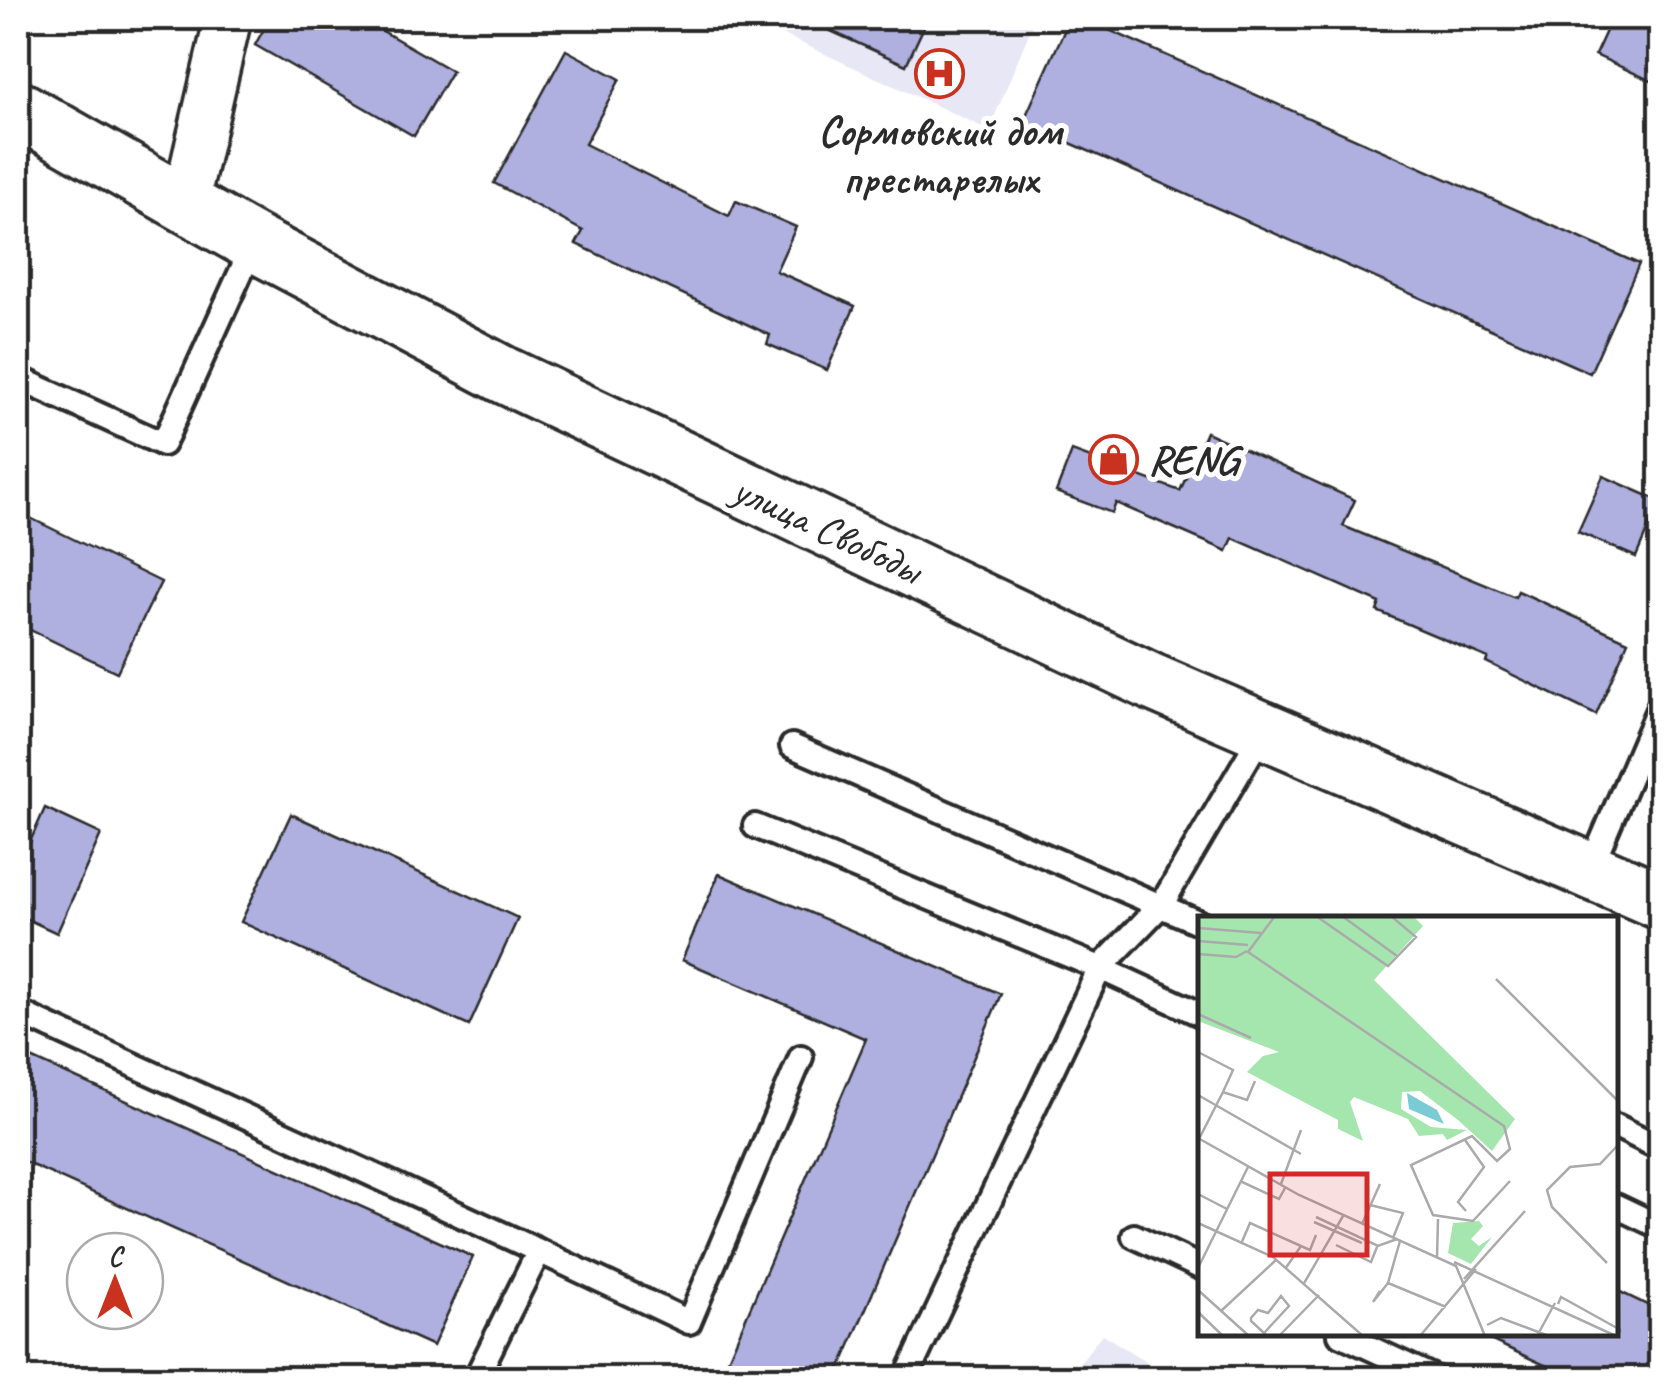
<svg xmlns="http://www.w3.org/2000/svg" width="1678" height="1396" font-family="Caveat,sans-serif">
  <rect width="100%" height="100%" fill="#fff"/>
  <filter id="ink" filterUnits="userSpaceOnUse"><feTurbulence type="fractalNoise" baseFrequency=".01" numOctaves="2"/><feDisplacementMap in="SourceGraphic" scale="20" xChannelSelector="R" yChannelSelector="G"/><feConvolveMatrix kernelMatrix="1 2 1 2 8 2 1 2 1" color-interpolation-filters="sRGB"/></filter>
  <g filter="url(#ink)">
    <path fill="#e7e7f6" d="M 747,18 L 1035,18 L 989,130 Z
      M 1102,1334 L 1172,1378 L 1068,1378 Z"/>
    <path fill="#afafe0" stroke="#2b2b2b" stroke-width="2.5" d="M 270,18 L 360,18 L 452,71 L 414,136 L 255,45 Z
      M 802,18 L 928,18 L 906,65 Z
      M 1070,18 L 1082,18 L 1639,264 L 1590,373 L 1023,122 Z
      M 1612,18 L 1660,18 L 1660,85 L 1595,55 Z
      M 566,50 L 620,79 L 585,144 L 729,216 L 736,201 L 796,227 L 776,271 L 855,306 L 827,370 L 767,344 L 770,335 L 576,244 L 583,231 L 494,183 Z
      M 1206,432 L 1355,500 L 1343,526 L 1515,597 L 1518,591 L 1628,641 L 1596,715 L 1486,662 L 1488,658 L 1377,611 L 1380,603 L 1233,538 L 1227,551 L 1116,503 L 1112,513 L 1056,492 L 1072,451 L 1180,491 Z
      M 1603,476 L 1660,501 L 1636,557 L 1578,532 Z
      M 18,512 L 161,582 L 117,672 L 18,624 Z
      M 45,808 L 101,834 L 57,933 L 18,915 L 18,869 Z
      M 291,814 L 518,918 L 469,1026 L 241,922 Z
      M 719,874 L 1001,994 L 836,1378 L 720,1378 L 866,1039 L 682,960 Z
      M 18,1052 L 473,1257 L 433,1346 L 18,1159 Z
      M 1616,1290 L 1660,1311 L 1660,1378 L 1573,1378 L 1477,1334 L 1616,1334 Z"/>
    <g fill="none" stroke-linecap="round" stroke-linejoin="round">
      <defs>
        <path id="service" d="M 18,378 L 163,444 L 254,243
          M 792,746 L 1200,923
          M 755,826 L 1100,968 L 1200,1014
          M 1589,871 L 1660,705
          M 18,1012 L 539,1251
          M 1616,1126 L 1660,1148
          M 1616,1206 L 1660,1227
          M 1134,1236 L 1200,1267
          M 1340,1334 L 1435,1378
          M 476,1378 L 539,1251 L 689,1322 L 801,1057
          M 906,1378 L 1100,968 L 1162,904 L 1264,730"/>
        <path id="minor" d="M 185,204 L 228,18"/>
        <path id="primary" d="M 18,109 L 254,243 L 504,375 L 1152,682 L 1660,901"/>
      </defs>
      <use href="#service" stroke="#2b2b2b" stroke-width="30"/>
      <use href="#minor" stroke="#2b2b2b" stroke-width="52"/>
      <use href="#primary" stroke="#2b2b2b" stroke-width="62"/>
      <use href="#service" stroke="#fff" stroke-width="22"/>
      <use href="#minor" stroke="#fff" stroke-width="45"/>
      <use href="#primary" stroke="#fff" stroke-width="55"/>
    </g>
  </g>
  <defs>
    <symbol id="hospital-ring" viewBox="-11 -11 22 22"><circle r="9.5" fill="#fff" stroke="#c8321e" stroke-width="1.5"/><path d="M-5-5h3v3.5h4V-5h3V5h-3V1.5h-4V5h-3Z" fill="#c8321e"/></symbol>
    <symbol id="shop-ring" viewBox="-11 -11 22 22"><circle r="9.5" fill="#fff" stroke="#c8321e" stroke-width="1.5"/><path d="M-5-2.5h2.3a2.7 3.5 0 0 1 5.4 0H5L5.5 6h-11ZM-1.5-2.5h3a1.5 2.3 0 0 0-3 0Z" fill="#c8321e"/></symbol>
  </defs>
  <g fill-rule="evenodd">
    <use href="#hospital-ring" x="912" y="46" width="55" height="55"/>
    <use href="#shop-ring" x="1086" y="432" width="55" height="55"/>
  </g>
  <g text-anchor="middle" stroke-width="10" stroke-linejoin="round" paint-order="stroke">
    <g font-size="42" font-weight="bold" fill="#2b2b2b" stroke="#fff">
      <text x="940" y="145">Сормовский дом<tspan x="940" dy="48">престарелых</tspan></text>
      <text x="1148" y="474" text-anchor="start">RENG</text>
    </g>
    <g font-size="42" fill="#2b2b2b" stroke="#fff">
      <text transform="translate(828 528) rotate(25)" y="15">улица Свободы</text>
    </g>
  </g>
  <g transform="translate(1198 916)">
    <rect width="420" height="420" fill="#fff"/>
    <path d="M 0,0 L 215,0 L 225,10 L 176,64 L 317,203 L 294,235 L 260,204 L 222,175 L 204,176 L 203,193 L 233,211 L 269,214 L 249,224 L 245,218 L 221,220 L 210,203 L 156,181 L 152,186 L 165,225 L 140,213 L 140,204 L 49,156 L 65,140 L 81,136 L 0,105 ZM 281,305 L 285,310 L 273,323 L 281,330 L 294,321 L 273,348 L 250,337 L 255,307 Z" fill="#a5e5ae"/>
    <path d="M 209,177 L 239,194 L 246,208 L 211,193 Z" fill="#7bcbd5"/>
    <path fill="none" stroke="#aaa" stroke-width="2.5" d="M 77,0 L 50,36 L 306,210 L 312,233 L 299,245 L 274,220 L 213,249 L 235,299 L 275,305 L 312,265M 118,0 L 190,50 L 218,21 L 193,0M 144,0 L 199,40M 0,12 L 63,17M 0,25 L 50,29M 0,38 L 38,41 L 49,35M 298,63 L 420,185M 0,98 L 53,122M 0,136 L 35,154 L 25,176M 0,179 L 103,238M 0,222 L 101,279 L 258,350 L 287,420M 1,223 L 25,176 L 49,184 L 57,165M 267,224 L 286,251 L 260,286 L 268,295M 42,265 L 81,283 L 87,272M 83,268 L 103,214M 0,278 L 29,293M 172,289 L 205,297 L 195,322M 118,301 L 180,330 L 199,323M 116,306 L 164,327M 0,307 L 75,341 L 165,420M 164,308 L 182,268M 43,328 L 52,307 L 103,330M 138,329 L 173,346 L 179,331M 239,341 L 240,303M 256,346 L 418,420M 409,347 L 354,291 L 349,274 L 372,251 L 402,248 L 420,229M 0,352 L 50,251M 87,353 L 103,330 L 112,334 L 118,319M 266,363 L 327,295M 190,367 L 248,391M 190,367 L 202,325M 105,369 L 145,300M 0,374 L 51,420M 182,375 L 175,386 L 190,367M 360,388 L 363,381 L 419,412M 23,395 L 78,344M 0,396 L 25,420M 289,409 L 303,402 L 351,420M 66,417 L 91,390 L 83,380 L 70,397 L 60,394 L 53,402 L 53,405 L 66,417 L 69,420M 81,420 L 121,379M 222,420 L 278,353M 339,420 L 357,387"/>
    <path fill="#d62828" fill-opacity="0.15" stroke="#d62828" stroke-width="5" d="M 72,258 L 169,258 L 169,339 L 72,339 Z"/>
    <rect width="420" height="420" fill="none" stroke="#2b2b2b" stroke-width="5"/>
  </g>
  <rect width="1678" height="1396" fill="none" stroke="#fff" stroke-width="60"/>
  <rect x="30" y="30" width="1618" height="1336" fill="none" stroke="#2b2b2b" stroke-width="4" filter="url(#ink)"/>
  <g transform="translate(115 1281)"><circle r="48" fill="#ffffff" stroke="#aaaaaa" stroke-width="2.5"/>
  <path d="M0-8L18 38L0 25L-18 38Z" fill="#c8321e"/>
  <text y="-15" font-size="28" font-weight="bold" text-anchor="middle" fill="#2b2b2b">С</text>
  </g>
</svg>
